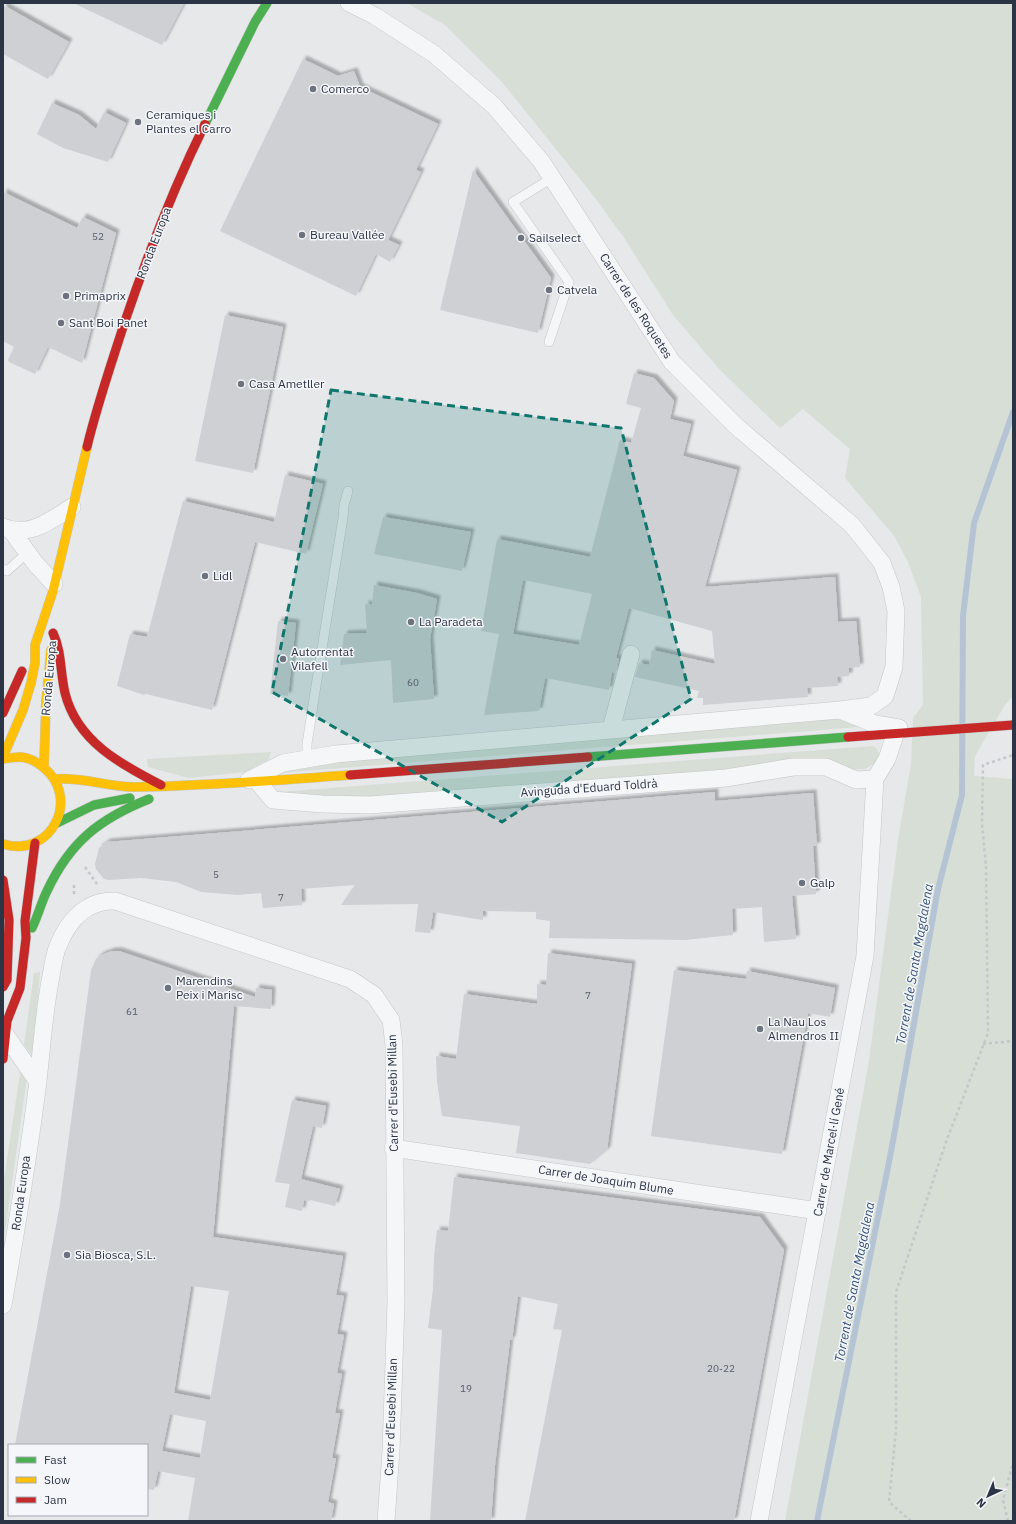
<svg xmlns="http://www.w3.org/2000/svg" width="1016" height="1524" font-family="'IBM Plex Sans',sans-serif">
  <defs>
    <filter id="shadow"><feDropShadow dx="3.5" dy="-3.5" stdDeviation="1" flood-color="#0004"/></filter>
  </defs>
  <rect width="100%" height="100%" fill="#e6e8ea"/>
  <path fill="#d6ded6" d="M 407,3 L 1013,3 L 1013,696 L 1005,705 L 975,756 L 974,776 L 1013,779 L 1013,1521 L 785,1521 L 869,1061 L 898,840 L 911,764 L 913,718 L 923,705 L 921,597 L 908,562 L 895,537 L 845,478 L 850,449 L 803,409 L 780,428 L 721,371 L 673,315 L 625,239 L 592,194 L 502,82 L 445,25 Z
    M 843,718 L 859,727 L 279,773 L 298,766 L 352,760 Z
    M 873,746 L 877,749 L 880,756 L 875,763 L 865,769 L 725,771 L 372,797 L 325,796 L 279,792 Z
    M 271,752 L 268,760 L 245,772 L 189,778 L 148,767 L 147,759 Z
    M 40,972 L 33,1057 L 24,1045 L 34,973 Z
    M 21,1067 L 27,1077 L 3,1246 L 3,1186 Z"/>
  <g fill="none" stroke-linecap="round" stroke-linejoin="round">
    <path stroke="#b4c4d5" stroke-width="6" d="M 817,1521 L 891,1152 L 938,889 L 962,795 L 963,616 L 974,523 L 1013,412"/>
  </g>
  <path fill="#ced0d3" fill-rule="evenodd" filter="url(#shadow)" d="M 73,3 L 184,3 L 162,45 Z
    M 3,5 L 69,42 L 48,79 L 3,54 Z
    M 303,59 L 338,76 L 354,71 L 360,87 L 438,124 L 416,170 L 421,172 L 388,240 L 399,245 L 390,262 L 376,254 L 356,296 L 220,231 Z
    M 52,103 L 79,115 L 96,129 L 104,112 L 126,123 L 108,162 L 63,148 L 37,134 Z
    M 473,170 L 551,278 L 538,333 L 440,310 Z
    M 3,192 L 77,228 L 83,217 L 116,233 L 82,363 L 48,347 L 35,374 L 9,362 L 8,360 L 14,347 L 3,341 Z
    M 225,315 L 283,327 L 253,473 L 195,461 Z
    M 634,373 L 654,378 L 674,401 L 670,419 L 691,424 L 683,456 L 737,470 L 705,587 L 835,577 L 838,622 L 856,621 L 860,667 L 849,668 L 849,676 L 837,677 L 838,686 L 807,688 L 808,697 L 703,705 L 703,698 L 697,698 L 699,691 L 635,677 L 639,663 L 649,665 L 652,650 L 715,664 L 712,631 L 629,608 L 616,658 L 619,659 L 616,673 L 612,672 L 609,690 L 545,678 L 539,711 L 484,715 L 499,634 L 481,631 L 497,539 L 590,557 L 620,440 L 631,443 L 641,408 L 626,404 ZM 523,580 L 592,594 L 579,645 L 513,634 Z
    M 285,475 L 323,484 L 306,554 L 255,542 L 212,710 L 146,694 L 144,695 L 117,686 L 130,634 L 147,637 L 183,501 L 274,522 Z
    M 383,517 L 471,532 L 462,571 L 374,554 Z
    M 374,585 L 417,593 L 437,599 L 430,639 L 434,699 L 393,703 L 391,660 L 340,665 L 344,634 L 367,633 L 365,604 L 372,605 Z
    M 278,621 L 296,623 L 288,696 L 270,694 Z
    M 715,792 L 715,801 L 813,793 L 817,846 L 813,846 L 816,894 L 792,896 L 796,939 L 764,942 L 762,907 L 732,909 L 733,935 L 685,940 L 549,938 L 550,921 L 536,919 L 536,912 L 483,911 L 483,920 L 433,912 L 430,933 L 415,932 L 418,904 L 341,905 L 355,885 L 301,889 L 302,905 L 263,908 L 261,893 L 238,895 L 201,892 L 176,882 L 141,878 L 109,880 L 104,879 L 96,869 L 95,864 L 99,848 L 107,842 Z
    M 112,951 L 119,951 L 255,997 L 256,988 L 272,990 L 271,1009 L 234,1006 L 213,1237 L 343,1256 L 336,1295 L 344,1296 L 337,1334 L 344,1335 L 337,1373 L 342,1374 L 335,1413 L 340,1413 L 332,1458 L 336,1458 L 328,1502 L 334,1504 L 331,1521 L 188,1521 L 195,1478 L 158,1471 L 154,1490 L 147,1489 L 147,1445 L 15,1445 L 60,1204 L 91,970 L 96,959 L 101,955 ZM 191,1286 L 229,1291 L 210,1400 L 174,1393 ZM 170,1414 L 206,1421 L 200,1458 L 162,1451 Z
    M 548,953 L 632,964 L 607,1150 L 590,1164 L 516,1153 L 520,1126 L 442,1116 L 437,1081 L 436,1056 L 456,1059 L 464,994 L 537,1004 L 537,984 L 546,985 Z
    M 674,970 L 746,979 L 747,971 L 835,988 L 830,1017 L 808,1013 L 782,1154 L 651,1136 Z
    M 292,1100 L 326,1106 L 322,1128 L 313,1126 L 301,1179 L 340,1189 L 335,1206 L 310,1200 L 310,1201 L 304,1200 L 302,1211 L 285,1207 L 290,1184 L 275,1182 Z
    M 454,1177 L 760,1217 L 784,1250 L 734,1521 L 525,1521 L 562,1330 L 553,1329 L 558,1304 L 518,1296 L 512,1340 L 510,1340 L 495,1465 L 491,1521 L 430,1521 L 442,1330 L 428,1328 L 433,1289 L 434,1257 L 437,1230 L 448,1231 Z"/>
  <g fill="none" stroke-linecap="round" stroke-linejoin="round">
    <defs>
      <path id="lane" d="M 549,342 L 569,282 L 513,202 L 552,178
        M 3,569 L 7,571 L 27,553
        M 307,759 L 307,744 L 315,692 L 343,518 L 344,505 L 348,491"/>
      <path id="street" d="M 349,3 L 375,16 L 434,54 L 494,106 L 541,161 L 672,362 L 736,426 L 852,525 L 882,563 L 891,587 L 896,611 L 894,667 L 885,696 L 871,706 L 840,710
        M 3,527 C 30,538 51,520 72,507
        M 11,530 L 35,563 L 54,584
        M 611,729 L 631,654
        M 249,780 L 283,763 L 336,754 L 840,710 L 875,724 L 899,728
        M 257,781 L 273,800 L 322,804 L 370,805 L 726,778 L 793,767 L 826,767 L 856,780 L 875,779
        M 5,1034 L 38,1082
        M 393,1148 L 818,1211
        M 3,1305 C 16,1231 29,1156 38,1081 C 42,1046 44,1011 51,976 C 53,966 54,955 58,946 C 68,921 86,900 115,901 L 350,979 L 374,995 L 391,1020 L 394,1045 L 396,1302 L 391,1451 L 386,1521
        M 759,1521 L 865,956 L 875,779 L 887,759 L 896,732"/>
      <path id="fast" d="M 205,124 L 255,22 L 267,3
        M 588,757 L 848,737
        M 57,823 L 94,805 L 130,798
        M 32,928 C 38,916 41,903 47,891 C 70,842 99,819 149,799"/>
      <path id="slow" d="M 3,757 L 23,710 L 31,683 L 35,663 L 35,645 L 53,591 L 87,447
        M 3,759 C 9,758 15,757 21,757 C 29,758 37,762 43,767 C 82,798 51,859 3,844
        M 44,766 L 46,702 L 51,650
        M 56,779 C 83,777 108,787 134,787 C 207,786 278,780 350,775"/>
      <path id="jam" d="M 87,447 C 97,405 111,365 124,324 C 147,256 173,189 205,124
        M 53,633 C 62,652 60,672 65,693 C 77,741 120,764 161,785
        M 3,713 L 22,671
        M 848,737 L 1013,725
        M 350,775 L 588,757
        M 3,880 L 9,920 L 7,980 L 3,987
        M 3,1059 L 7,1021 L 20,988 L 26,938 L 25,921 L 35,843"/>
    </defs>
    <use href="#lane" stroke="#c4c6c8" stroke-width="10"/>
    <use href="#street" stroke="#c4c6c8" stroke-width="18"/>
    <use href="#fast" stroke="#c4c6c8" stroke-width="10"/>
    <use href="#slow" stroke="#c4c6c8" stroke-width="10"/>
    <use href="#jam" stroke="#c4c6c8" stroke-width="10"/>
    <path stroke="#c5c6ca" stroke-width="2.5" stroke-dasharray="3 3" stroke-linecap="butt" d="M 85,867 L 97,884
      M 74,894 L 74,885
      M 983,1044 L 1013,1041
      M 911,1521 L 889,1502 L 896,1430 L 896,1292 L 946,1142 L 988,1033 L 986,866 L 982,824 L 983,765 L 1013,755
      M 1008,1521 L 1003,1500 L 1013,1463"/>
    <use href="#lane" stroke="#f5f6f7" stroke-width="9"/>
    <use href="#street" stroke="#f5f6f7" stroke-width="17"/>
    <use href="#fast" stroke="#4caf50" stroke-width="9"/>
    <use href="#slow" stroke="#ffc107" stroke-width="9"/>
    <use href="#jam" stroke="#c62828" stroke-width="9"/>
  </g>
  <path fill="#0f766e" fill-opacity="0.2" stroke="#0f766e" stroke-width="3" stroke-dasharray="8 5" stroke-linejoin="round" d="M 331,390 L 621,428 L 691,699 L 502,822 L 272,692 Z"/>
  <g fill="#6c737f" stroke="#f4f6f9" stroke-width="1.5">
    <circle cx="313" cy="89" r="4"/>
    <circle cx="138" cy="122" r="4"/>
    <circle cx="302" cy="235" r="4"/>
    <circle cx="521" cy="238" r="4"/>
    <circle cx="549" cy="290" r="4"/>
    <circle cx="66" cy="296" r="4"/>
    <circle cx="61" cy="323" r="4"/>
    <circle cx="241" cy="384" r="4"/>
    <circle cx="205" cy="576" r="4"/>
    <circle cx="411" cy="622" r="4"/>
    <circle cx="283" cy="659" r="4"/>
    <circle cx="802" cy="883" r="4"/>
    <circle cx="168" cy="988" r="4"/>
    <circle cx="760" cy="1029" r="4"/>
    <circle cx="67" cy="1255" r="4"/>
  </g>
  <g text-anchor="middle" stroke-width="3" stroke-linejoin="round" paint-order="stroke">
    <g font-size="10" fill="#545c69">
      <text x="98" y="240">52</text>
      <text x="413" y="686">60</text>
      <text x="216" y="878">5</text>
      <text x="281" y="901">7</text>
      <text x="588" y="999">7</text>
      <text x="132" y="1015">61</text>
      <text x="721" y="1372">20-22</text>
      <text x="466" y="1392">19</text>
    </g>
    <g font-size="12" fill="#2b3445" stroke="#f4f6f9" text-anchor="start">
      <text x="321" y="93">Comerco</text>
      <text x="146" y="119">Ceramiques i<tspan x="146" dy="14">Plantes el Carro</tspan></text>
      <text x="310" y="239">Bureau Vallée</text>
      <text x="529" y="242">Sailselect</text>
      <text x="557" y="294">Catvela</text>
      <text x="74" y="300">Primaprix</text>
      <text x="69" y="327">Sant Boi Panet</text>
      <text x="249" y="388">Casa Ametller</text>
      <text x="213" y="580">Lidl</text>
      <text x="419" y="626">La Paradeta</text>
      <text x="291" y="656">Autorrentat<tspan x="291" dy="14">Vilafell</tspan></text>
      <text x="810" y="887">Galp</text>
      <text x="176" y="985">Marendins<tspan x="176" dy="14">Peix i Marisc</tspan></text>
      <text x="768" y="1026">La Nau Los<tspan x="768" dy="14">Almendros II</tspan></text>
      <text x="75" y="1259">Sia Biosca, S.L.</text>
    </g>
    <g font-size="12" fill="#2b3445" stroke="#f4f6f9">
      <text transform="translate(154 243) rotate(-69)" y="4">Ronda Europa</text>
      <text transform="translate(636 306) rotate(57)" y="4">Carrer de les Roquetes</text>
      <text transform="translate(49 678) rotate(-85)" y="4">Ronda Europa</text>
      <text transform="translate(589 788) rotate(-4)" y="4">Avinguda d'Eduard Toldrà</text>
      <text transform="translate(393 1093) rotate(-91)" y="4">Carrer d'Eusebi Millan</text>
      <text transform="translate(829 1152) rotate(-80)" y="4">Carrer de Marcel·lí Gené</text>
      <text transform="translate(606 1180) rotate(9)" y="4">Carrer de Joaquim Blume</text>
      <text transform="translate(21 1193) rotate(-82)" y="4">Ronda Europa</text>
      <text transform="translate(391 1417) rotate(-88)" y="4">Carrer d'Eusebi Millan</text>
    </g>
    <g font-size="13" font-style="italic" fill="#34527a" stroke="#f4f6f9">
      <text transform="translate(914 964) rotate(-80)" y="5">Torrent de Santa Magdalena</text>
      <text transform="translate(854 1282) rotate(-79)" y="5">Torrent de Santa Magdalena</text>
    </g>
  </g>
  <rect width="1016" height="1524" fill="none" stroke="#2b3445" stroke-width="8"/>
  <rect x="8" y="1444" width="140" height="72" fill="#f4f6f9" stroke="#a4a8b1"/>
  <rect x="16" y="1457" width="20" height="6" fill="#4caf50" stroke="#a4a8b1"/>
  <text x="44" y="1464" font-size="12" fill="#2b3445">Fast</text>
  <rect x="16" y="1477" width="20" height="6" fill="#ffc107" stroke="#a4a8b1"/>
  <text x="44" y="1484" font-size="12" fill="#2b3445">Slow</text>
  <rect x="16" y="1497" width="20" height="6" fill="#c62828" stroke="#a4a8b1"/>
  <text x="44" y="1504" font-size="12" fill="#2b3445">Jam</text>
  <g transform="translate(988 1496) rotate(224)" stroke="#f4f6f9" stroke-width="3" paint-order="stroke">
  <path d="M0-3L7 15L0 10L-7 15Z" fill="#2b3445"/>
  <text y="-6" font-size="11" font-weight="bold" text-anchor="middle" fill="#2b3445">N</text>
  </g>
</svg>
